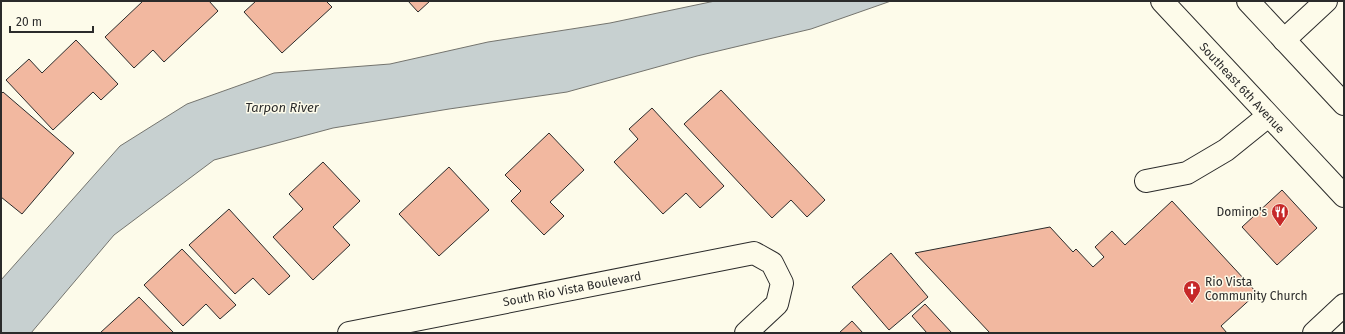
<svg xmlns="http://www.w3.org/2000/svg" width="1345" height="334" font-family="'Fira Sans',sans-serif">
  <rect width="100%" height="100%" fill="#fdfbea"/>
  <path fill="#c7d0d0" stroke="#74746e" d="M 715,1 L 891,1 L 811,29 L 697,56 L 567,92 L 449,109 L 333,128 L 214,160 L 114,235 L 31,333 L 1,333 L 1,280 L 120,146 L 187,104 L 274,73 L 390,64 L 488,42 L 610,23 Z"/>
  <path fill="#f2b8a0" stroke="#2b2b2b" d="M 143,1 L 209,1 L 218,11 L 164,62 L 153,50 L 134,68 L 105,37 Z
    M 256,1 L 326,1 L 332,7 L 282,53 L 244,12 Z
    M 408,1 L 430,1 L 418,12 Z
    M 76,40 L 118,84 L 101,100 L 93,92 L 53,130 L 6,80 L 29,59 L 42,73 Z
    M 721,90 L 825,200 L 807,217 L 791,200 L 772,218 L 684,124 Z
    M 3,92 L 74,153 L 22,214 L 1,197 L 1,94 Z
    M 652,108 L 724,186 L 700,208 L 686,193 L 663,214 L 614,162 L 638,139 L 629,129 Z
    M 549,133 L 584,170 L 550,202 L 564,216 L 544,235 L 511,201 L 521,191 L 505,175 Z
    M 323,162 L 360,201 L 333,227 L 350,245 L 313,280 L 273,237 L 303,209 L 289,194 Z
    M 449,167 L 489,210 L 439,256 L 399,214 Z
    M 1282,190 L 1317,228 L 1277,265 L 1242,227 Z
    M 1172,201 L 1257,293 L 1221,326 L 1227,333 L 990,333 L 915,253 L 1050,227 L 1073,252 L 1076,249 L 1093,267 L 1104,257 L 1095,247 L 1112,231 L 1125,245 Z
    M 229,209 L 290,276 L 269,295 L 253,278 L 235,294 L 189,245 Z
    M 182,249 L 236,305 L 220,319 L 206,304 L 183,326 L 144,285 Z
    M 891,253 L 928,297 L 889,330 L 852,287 Z
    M 139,297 L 174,333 L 100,333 Z
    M 925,304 L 952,333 L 927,333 L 912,316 Z
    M 852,321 L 863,333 L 839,333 Z"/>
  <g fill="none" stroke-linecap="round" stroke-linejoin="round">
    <defs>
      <path id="street" d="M 1284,40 L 1326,1
        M 1146,181 L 1187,173 L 1226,150 L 1268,116
        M 349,333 L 754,253 L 772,263 L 782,283 L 777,304 L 746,333
        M 1314,333 L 1344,305"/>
      <path id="primary" d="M 1162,1 L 1344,196
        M 1248,1 L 1344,104"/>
    </defs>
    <use href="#street" stroke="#2b2b2b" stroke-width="24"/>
    <use href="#primary" stroke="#2b2b2b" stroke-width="24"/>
    <use href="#street" stroke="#fdfbea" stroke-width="22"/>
    <use href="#primary" stroke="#fdfbea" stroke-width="22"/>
  </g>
  <defs>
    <symbol id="restaurant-pin" viewBox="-11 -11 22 30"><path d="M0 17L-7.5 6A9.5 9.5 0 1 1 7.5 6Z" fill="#c62828" stroke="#fdfbea"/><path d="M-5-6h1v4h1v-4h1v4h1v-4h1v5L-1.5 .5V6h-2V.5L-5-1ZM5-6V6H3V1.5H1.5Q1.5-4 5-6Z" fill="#fff"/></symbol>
    <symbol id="church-pin" viewBox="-11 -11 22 30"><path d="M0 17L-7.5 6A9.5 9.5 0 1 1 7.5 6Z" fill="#c62828" stroke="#fdfbea"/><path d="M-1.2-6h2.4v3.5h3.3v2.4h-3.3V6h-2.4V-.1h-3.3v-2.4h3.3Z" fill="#fff"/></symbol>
  </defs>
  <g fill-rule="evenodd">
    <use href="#restaurant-pin" x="1270" y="202" width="20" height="27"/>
    <use href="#church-pin" x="1182" y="279" width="20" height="27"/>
  </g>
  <g text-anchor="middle" stroke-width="3" stroke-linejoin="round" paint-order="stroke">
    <g font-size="12" fill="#2b2b2b" stroke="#fdfbea">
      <text transform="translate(1242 88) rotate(47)" y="4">Southeast 6th Avenue</text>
      <text transform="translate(572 289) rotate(-11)" y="4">South Rio Vista Boulevard</text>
    </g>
    <g font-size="12" fill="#2b2b2b" stroke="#fdfbea" text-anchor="end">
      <text x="1267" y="216">Domino's</text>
      <text x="1205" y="286" text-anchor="start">Rio Vista<tspan x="1205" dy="14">Community Church</tspan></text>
    </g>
    <g font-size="13" font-style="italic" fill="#2b2b2b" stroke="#fdfbea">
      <text x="282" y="112">Tarpon River</text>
    </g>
  </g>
  <rect width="1345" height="334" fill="none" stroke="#2b2b2b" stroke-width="4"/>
  <path d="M10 26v6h83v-6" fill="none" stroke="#2b2b2b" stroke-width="2"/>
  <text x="16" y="26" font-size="12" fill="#2b2b2b" stroke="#fdfbea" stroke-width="3" paint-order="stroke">20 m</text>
</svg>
